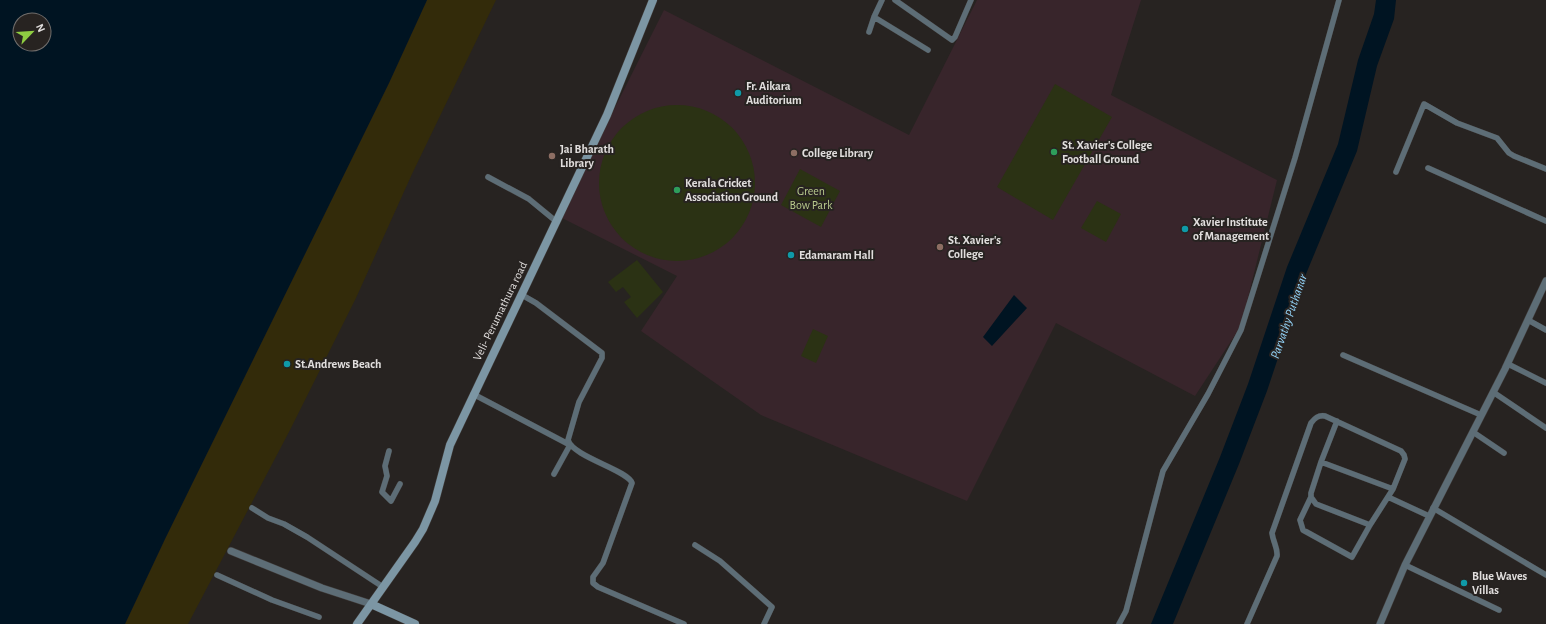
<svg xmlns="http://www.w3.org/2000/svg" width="1546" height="624" font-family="'Alegreya Sans',sans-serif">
  <rect width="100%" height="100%" fill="#272321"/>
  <path fill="#38252b" d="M 977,0 L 1141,0 L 1111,95 L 1277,180 L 1241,326 L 1195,396 L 1056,323 L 967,501 L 761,415 L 641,331 L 677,276 L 560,217 L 664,10 L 909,135 Z"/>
  <path fill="#2b3214" d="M 1055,84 L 1112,117 L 1053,220 L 997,187 Z
    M599 183a78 78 0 1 1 156 0a78 78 0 1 1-156 0Z
    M 800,169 L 840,191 L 821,227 L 781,205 Z
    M 1097,201 L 1121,214 L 1106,242 L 1081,228 Z
    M 637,260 L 663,292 L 637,318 L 624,302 L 631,297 L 623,287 L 616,292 L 608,282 Z
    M 813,329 L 828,336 L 816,363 L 801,356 Z"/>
  <path fill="#332b0a" d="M 427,0 L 496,0 L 412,174 L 356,298 L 290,430 L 188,624 L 125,624 L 165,539 L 389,83 Z"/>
  <path fill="#001422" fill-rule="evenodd" d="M 0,0 L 427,0 L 389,83 L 165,539 L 125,624 L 0,624 ZM 20,20 L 44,20 L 44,44 L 20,44 Z
    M 1376,0 L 1396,0 L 1394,19 L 1377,66 L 1357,151 L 1306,274 L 1267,391 L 1239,464 L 1173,624 L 1151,624 L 1220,457 L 1248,384 L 1287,267 L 1338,144 L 1358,60 L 1374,14 Z
    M 1014,295 L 1027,308 L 992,346 L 983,337 Z"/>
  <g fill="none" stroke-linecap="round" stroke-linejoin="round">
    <defs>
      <path id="minor" d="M 882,0 L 874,17 L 928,50
        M 895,0 L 952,40 L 955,37 L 971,0
        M 869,32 L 874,17
        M 1428,168 L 1546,221
        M 1396,172 L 1424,104 L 1457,123 L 1497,138 L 1509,153 L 1514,156 L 1546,169
        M 488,177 L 529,199 L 557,222
        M 522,295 L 536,303 L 602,353 L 602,358 L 579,402 L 568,440 C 573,457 628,470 632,483 L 603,563 L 593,577 L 593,583 L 598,587 L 684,624
        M 1528,320 L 1546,330
        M 1343,355 L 1481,415
        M 1508,364 L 1546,383
        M 1493,392 L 1546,428
        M 473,394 L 570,445 L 554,474
        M 1337,421 L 1321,462 L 1311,493 L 1311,497 L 1316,504 L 1370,525
        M 1473,432 L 1504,453
        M 389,451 L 385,466 L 387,476 L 382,492 L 391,501 L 400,484
        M 1321,462 L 1393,489
        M 1388,497 L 1429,516
        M 252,508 L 268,518 L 284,524 L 307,537 L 383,587
        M 1433,508 L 1546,575
        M 695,545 L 720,561 L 772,607 L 764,624
        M 1405,565 L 1499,610
        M 217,575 L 272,600 L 319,617
        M 1119,624 L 1126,611 L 1163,471 L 1208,394 L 1241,330 L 1295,158 L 1339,0
        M 1247,624 L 1277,556 C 1278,548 1273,542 1272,533 L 1311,423 C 1315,418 1318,415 1325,416 L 1401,451 L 1404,455 L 1405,459 L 1393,489 L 1370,525 L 1352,557 L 1303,530 L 1300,520 L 1311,497"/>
      <path id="tertiary" d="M 231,551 L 322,588 L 371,604
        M 1380,624 L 1405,565 L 1505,369 L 1546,281"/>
      <path id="secondary" d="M 371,604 L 415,624
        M 357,624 L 415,542 L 423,529 L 435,501 L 450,445 L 607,115 L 653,0"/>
    </defs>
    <use href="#minor" stroke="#413d3b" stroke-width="6"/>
    <use href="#tertiary" stroke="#413d3b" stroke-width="8"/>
    <use href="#secondary" stroke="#413d3b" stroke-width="9"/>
    <use href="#minor" stroke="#5d6d76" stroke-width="5.5"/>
    <use href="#tertiary" stroke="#5d6d76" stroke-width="7"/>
    <use href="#secondary" stroke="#7c96a4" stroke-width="8"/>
  </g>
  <g fill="#0f9aa8" stroke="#272321" stroke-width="1.5">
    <circle cx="738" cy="93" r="4"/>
    <circle cx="1185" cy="229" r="4"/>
    <circle cx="791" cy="255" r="4"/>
    <circle cx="287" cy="364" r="4"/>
    <circle cx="1464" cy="583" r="4"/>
  </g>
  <g fill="#2e9e5b" stroke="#272321" stroke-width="1.5">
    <circle cx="1054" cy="152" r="4"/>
    <circle cx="677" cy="190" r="4"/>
  </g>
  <g fill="#8d6e63" stroke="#272321" stroke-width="1.5">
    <circle cx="794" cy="153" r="4"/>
    <circle cx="552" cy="156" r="4"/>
    <circle cx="940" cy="247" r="4"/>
  </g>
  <g text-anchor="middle" stroke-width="4" stroke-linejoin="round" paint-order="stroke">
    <g font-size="12" font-weight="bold" fill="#e1dedd" stroke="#272321" text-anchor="start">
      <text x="746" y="90">Fr. Aikara<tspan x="746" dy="14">Auditorium</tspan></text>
      <text x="1062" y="149">St. Xavier's College<tspan x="1062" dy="14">Football Ground</tspan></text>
      <text x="560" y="153">Jai Bharath<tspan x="560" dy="14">Library</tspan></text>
      <text x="802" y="157">College Library</text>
      <text x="685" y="187">Kerala Cricket<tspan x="685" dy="14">Association Ground</tspan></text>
      <text x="1193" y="226">Xavier Institute<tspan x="1193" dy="14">of Management</tspan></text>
      <text x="948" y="244">St. Xavier's<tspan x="948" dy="14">College</tspan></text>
      <text x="799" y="259">Edamaram Hall</text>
      <text x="295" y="368">St.Andrews Beach</text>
      <text x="1472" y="580">Blue Waves<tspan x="1472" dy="14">Villas</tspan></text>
    </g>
    <g font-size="12" fill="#b8c98c" stroke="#272321">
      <text x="811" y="195">Green<tspan x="811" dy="14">Bow Park</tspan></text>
    </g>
    <g font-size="12" fill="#e1dedd" stroke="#272321">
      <text transform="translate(500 311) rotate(-64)" y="4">Veli- Perumathura road</text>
    </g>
    <g font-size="13" font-style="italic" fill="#93d3f8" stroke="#272321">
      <text transform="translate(1288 316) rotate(-71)" y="5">Parvathy Puthanar</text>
    </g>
  </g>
  <g transform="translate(32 32) rotate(65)"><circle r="19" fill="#272321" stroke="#716e6c"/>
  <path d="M0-3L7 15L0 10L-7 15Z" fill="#8fcd42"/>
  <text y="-6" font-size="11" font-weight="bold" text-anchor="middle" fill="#e1dedd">N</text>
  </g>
</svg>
